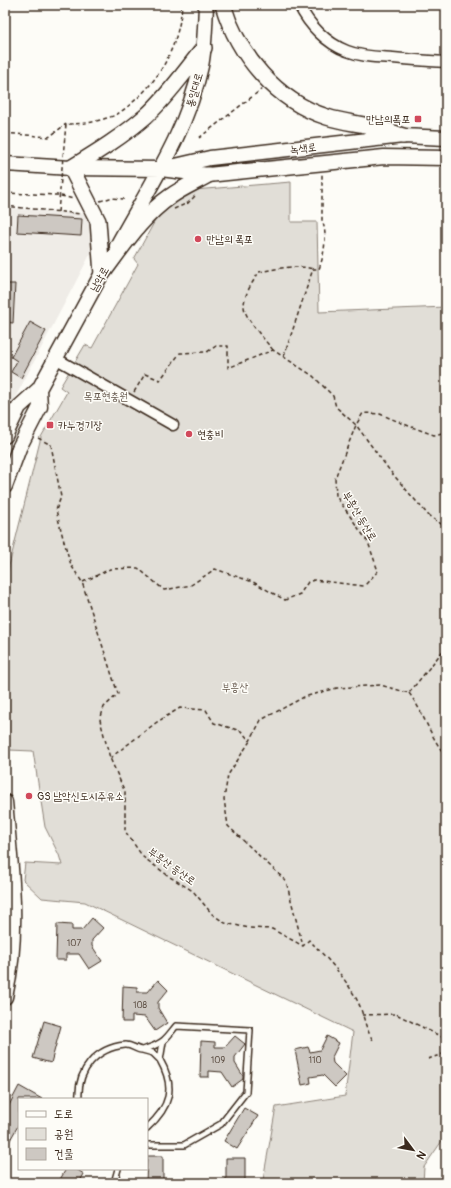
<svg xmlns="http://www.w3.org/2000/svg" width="451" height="1188" font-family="Pangolin,'Poor Story',sans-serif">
  <rect width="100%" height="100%" fill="#fdfcf7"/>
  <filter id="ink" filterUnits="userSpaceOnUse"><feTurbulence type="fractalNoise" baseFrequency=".025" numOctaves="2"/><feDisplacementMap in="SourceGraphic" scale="8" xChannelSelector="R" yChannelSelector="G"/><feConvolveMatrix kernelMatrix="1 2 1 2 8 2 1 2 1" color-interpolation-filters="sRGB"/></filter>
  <g filter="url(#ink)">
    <path fill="#efece7" d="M 5,208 L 91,214 L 94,247 L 5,417 Z"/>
    <path fill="#e1ded7" stroke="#8e847a" d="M 291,182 L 291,222 L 317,222 L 319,312 L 446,307 L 446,1135 L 424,1167 L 423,1183 L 265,1183 L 263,1180 L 276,1107 L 345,1096 L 353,1032 L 85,902 L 42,898 L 23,880 L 25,863 L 62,865 L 59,855 L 45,827 L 33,751 L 9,750 L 5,708 L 5,582 L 41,437 L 67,392 L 60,387 L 85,345 L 92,348 L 138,264 L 134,259 L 156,219 L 175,201 L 194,190 Z"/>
    <path fill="#cdc8c2" stroke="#3b2a1e" d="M 18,215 L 82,219 L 81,236 L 17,232 Z
      M 5,284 L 15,284 L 13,323 L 5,322 Z
      M 30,322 L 46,331 L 21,378 L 11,372 L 17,361 L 11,357 Z
      M 92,918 L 103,928 L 92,940 L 92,946 L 102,961 L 89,969 L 79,954 L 66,954 L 66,960 L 56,960 L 57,924 L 72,925 L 72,930 L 82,930 Z
      M 158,980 L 168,990 L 158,1002 L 158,1008 L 167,1023 L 155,1031 L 145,1017 L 132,1016 L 132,1022 L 122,1022 L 123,986 L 137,987 L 137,992 L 148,992 Z
      M 44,1021 L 61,1026 L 51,1063 L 33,1058 Z
      M 235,1036 L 245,1044 L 235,1057 L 235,1063 L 243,1076 L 243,1079 L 232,1087 L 222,1072 L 209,1071 L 209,1077 L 200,1077 L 201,1041 L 215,1042 L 215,1047 L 225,1047 Z
      M 327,1036 L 339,1043 L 332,1057 L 333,1063 L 346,1076 L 335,1087 L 323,1075 L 310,1077 L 311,1083 L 302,1085 L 295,1050 L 308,1047 L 310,1052 L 320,1050 Z
      M 19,1086 L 42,1099 L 19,1099 L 19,1124 L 5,1149 L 5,1113 Z
      M 244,1108 L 258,1116 L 237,1149 L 224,1141 Z
      M 147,1156 L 163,1156 L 163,1183 L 146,1183 Z
      M 226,1158 L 245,1158 L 245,1183 L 226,1183 Z
      M 66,1169 L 76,1169 L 84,1174 L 79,1183 L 58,1183 Z"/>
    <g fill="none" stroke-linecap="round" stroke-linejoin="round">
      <defs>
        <path id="lane" d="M 5,409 L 16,407
          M 142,1050 L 153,1053 L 160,1060
          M 79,1099 C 77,1070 96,1048 125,1045 C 131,1044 136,1050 142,1050 C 145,1050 149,1047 151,1047 C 166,1041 166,1038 176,1026 L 250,1030 L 246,1092 L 221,1124 L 184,1145 L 147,1145
          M 147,1128 C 170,1107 176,1088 160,1060 L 163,1042
          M 114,1183 L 118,1169"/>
        <path id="street" d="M 299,5 C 309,25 326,43 347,51 C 362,57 378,57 393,58 C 411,60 428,61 446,62
          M 55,358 L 173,425"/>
        <path id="secondary" d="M 5,164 L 71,168 L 161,169 L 208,175 L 384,157 L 446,158
          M 171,167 L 210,158 L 403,136 L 446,138
          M 117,246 C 149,187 187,132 201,66 C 205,46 205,25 206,5
          M 5,436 L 19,407 L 39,389 L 107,264
          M 5,486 L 19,448 L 40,407 L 39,389
          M 5,802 C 11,866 20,933 5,997"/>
        <path id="primary" d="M 223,5 C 238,55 276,101 327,117 C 342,122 358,123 374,127 C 384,129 393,133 403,136
          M 102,274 L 98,221 L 71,168 C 97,152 123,136 146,116 C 168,96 185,71 204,48
          M 102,274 C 123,246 142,216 171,196 C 182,188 196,182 208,175"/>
      </defs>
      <use href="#lane" stroke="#3b2a1e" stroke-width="8"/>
      <use href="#street" stroke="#3b2a1e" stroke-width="13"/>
      <use href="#secondary" stroke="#3b2a1e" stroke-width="17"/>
      <use href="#primary" stroke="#3b2a1e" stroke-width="18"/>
      <path stroke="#3b2a1e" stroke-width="1.5" stroke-dasharray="4 3" stroke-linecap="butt" d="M 116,115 C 155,89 178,52 182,5
        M 5,133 L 49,137 L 66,124
        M 199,138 L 262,89
        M 5,193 L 57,195 L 74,199
        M 100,201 L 110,198 L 124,199
        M 5,206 L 81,214
        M 174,209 L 188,203 L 196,195
        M 273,350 C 265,340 244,318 244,306 C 244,294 253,282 259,272 C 276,269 296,264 313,269
        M 284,356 L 313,269 L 319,269 C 324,256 328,233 322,221 L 322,174
        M 134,392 L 145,374 L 160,380 L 180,353 L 207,352 L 216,346 L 228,346 L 228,368 L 273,350 L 313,376 L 333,396 L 336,407 L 356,425 L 390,471 L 429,516 L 446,527
        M 38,438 L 51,445 L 61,497 L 56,510 L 63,538 L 71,565 L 82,582 L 118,694 L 104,707 L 100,720 L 110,758 L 125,792 L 125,831 L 143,857 L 170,877 L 193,891 L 212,914 L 225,923 L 249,928 L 272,929 L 303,946 L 309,940 C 327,958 345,977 357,1000 C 364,1013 364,1027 373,1040
        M 83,582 L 110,569 L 138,568 L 164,590 L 191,585 L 215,569 L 253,582 L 285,600 L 300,594 L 308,582 L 314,580 L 364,586 L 378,571 L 368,542 L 336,496 L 335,478 L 356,425 L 363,413 L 380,414 L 409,426 L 434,435 L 446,432
        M 409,693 C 424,713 430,737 446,756
        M 250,741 L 228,775 L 224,799 L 228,826 L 286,881 L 303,946
        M 110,758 L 157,722 L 180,708 L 206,710 L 214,723 L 241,731 L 250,741 L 261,720 L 304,697 L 337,688 L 380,685 L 409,693 L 446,647
        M 362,1015 L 396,1014 L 446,1039
        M 428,1059 L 446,1053"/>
      <use href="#lane" stroke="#fdfcf7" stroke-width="5"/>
      <use href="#street" stroke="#fdfcf7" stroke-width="10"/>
      <use href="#secondary" stroke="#fdfcf7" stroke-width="14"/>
      <use href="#primary" stroke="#fdfcf7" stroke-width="15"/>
      <path stroke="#3b2a1e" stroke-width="1.5" stroke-dasharray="4 3" stroke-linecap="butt" d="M 58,212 L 66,124 C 87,124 96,122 116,115"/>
    </g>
  </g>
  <g fill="#d1495b" stroke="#fdfcf7" stroke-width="1.5">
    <rect x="414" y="115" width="8" height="8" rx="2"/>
    <circle cx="198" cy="239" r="4"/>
    <rect x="46" y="421" width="8" height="8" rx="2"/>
    <circle cx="189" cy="434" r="4"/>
    <circle cx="29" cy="796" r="4"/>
  </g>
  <g text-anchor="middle" stroke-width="3" stroke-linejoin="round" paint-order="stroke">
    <g font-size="9" fill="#605247">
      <text x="74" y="946">107</text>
      <text x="140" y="1008">108</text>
      <text x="218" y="1063">109</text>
      <text x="315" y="1063">110</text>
    </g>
    <g font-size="11" fill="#3b2a1e" stroke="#fdfcf7">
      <text transform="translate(194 90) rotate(-74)" y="4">통일대로</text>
      <text transform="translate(303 148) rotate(-7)" y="4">녹색로</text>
      <text transform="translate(99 279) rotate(-61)" y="4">남악로</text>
      <text transform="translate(360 516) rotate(59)" y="4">부흥산 등산로</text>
      <text transform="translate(172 866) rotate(36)" y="4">부흥산 등산로</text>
    </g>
    <g font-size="11" fill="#3b2a1e" stroke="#fdfcf7" text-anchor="start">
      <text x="410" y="123" text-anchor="end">만남의폭포</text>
      <text x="206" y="243">만남의 폭포</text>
      <text x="58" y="429">카누경기장</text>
      <text x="197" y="438">현충비</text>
      <text x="37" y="800">GS 남악신도시주유소</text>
    </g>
    <g font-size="11" fill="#64574c" stroke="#fdfcf7">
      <text x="106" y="400">목포현충원</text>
      <text x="235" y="691">부흥산</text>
    </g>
  </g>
  <rect width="451" height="1188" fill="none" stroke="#fdfcf7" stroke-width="20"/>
  <rect x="10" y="10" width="431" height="1168" fill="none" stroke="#3b2a1e" stroke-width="1.5" filter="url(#ink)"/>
  <rect x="18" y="1098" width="130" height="72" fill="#fdfcf7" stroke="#afa8a0"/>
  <rect x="26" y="1111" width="20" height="6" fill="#fdfcf7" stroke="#afa8a0"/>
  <text x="54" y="1118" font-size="12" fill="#3b2a1e">도로</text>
  <rect x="26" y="1128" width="20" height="12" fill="#e1ded7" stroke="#afa8a0"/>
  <text x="54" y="1138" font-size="12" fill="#3b2a1e">공원</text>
  <rect x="26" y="1148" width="20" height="12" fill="#cdc8c2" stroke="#afa8a0"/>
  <text x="54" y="1158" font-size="12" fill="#3b2a1e">건물</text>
  <g transform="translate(413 1150) rotate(122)" stroke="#fdfcf7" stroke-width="3" paint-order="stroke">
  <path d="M0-3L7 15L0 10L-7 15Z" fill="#3b2a1e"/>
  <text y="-6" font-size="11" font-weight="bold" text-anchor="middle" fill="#3b2a1e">N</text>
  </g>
</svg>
